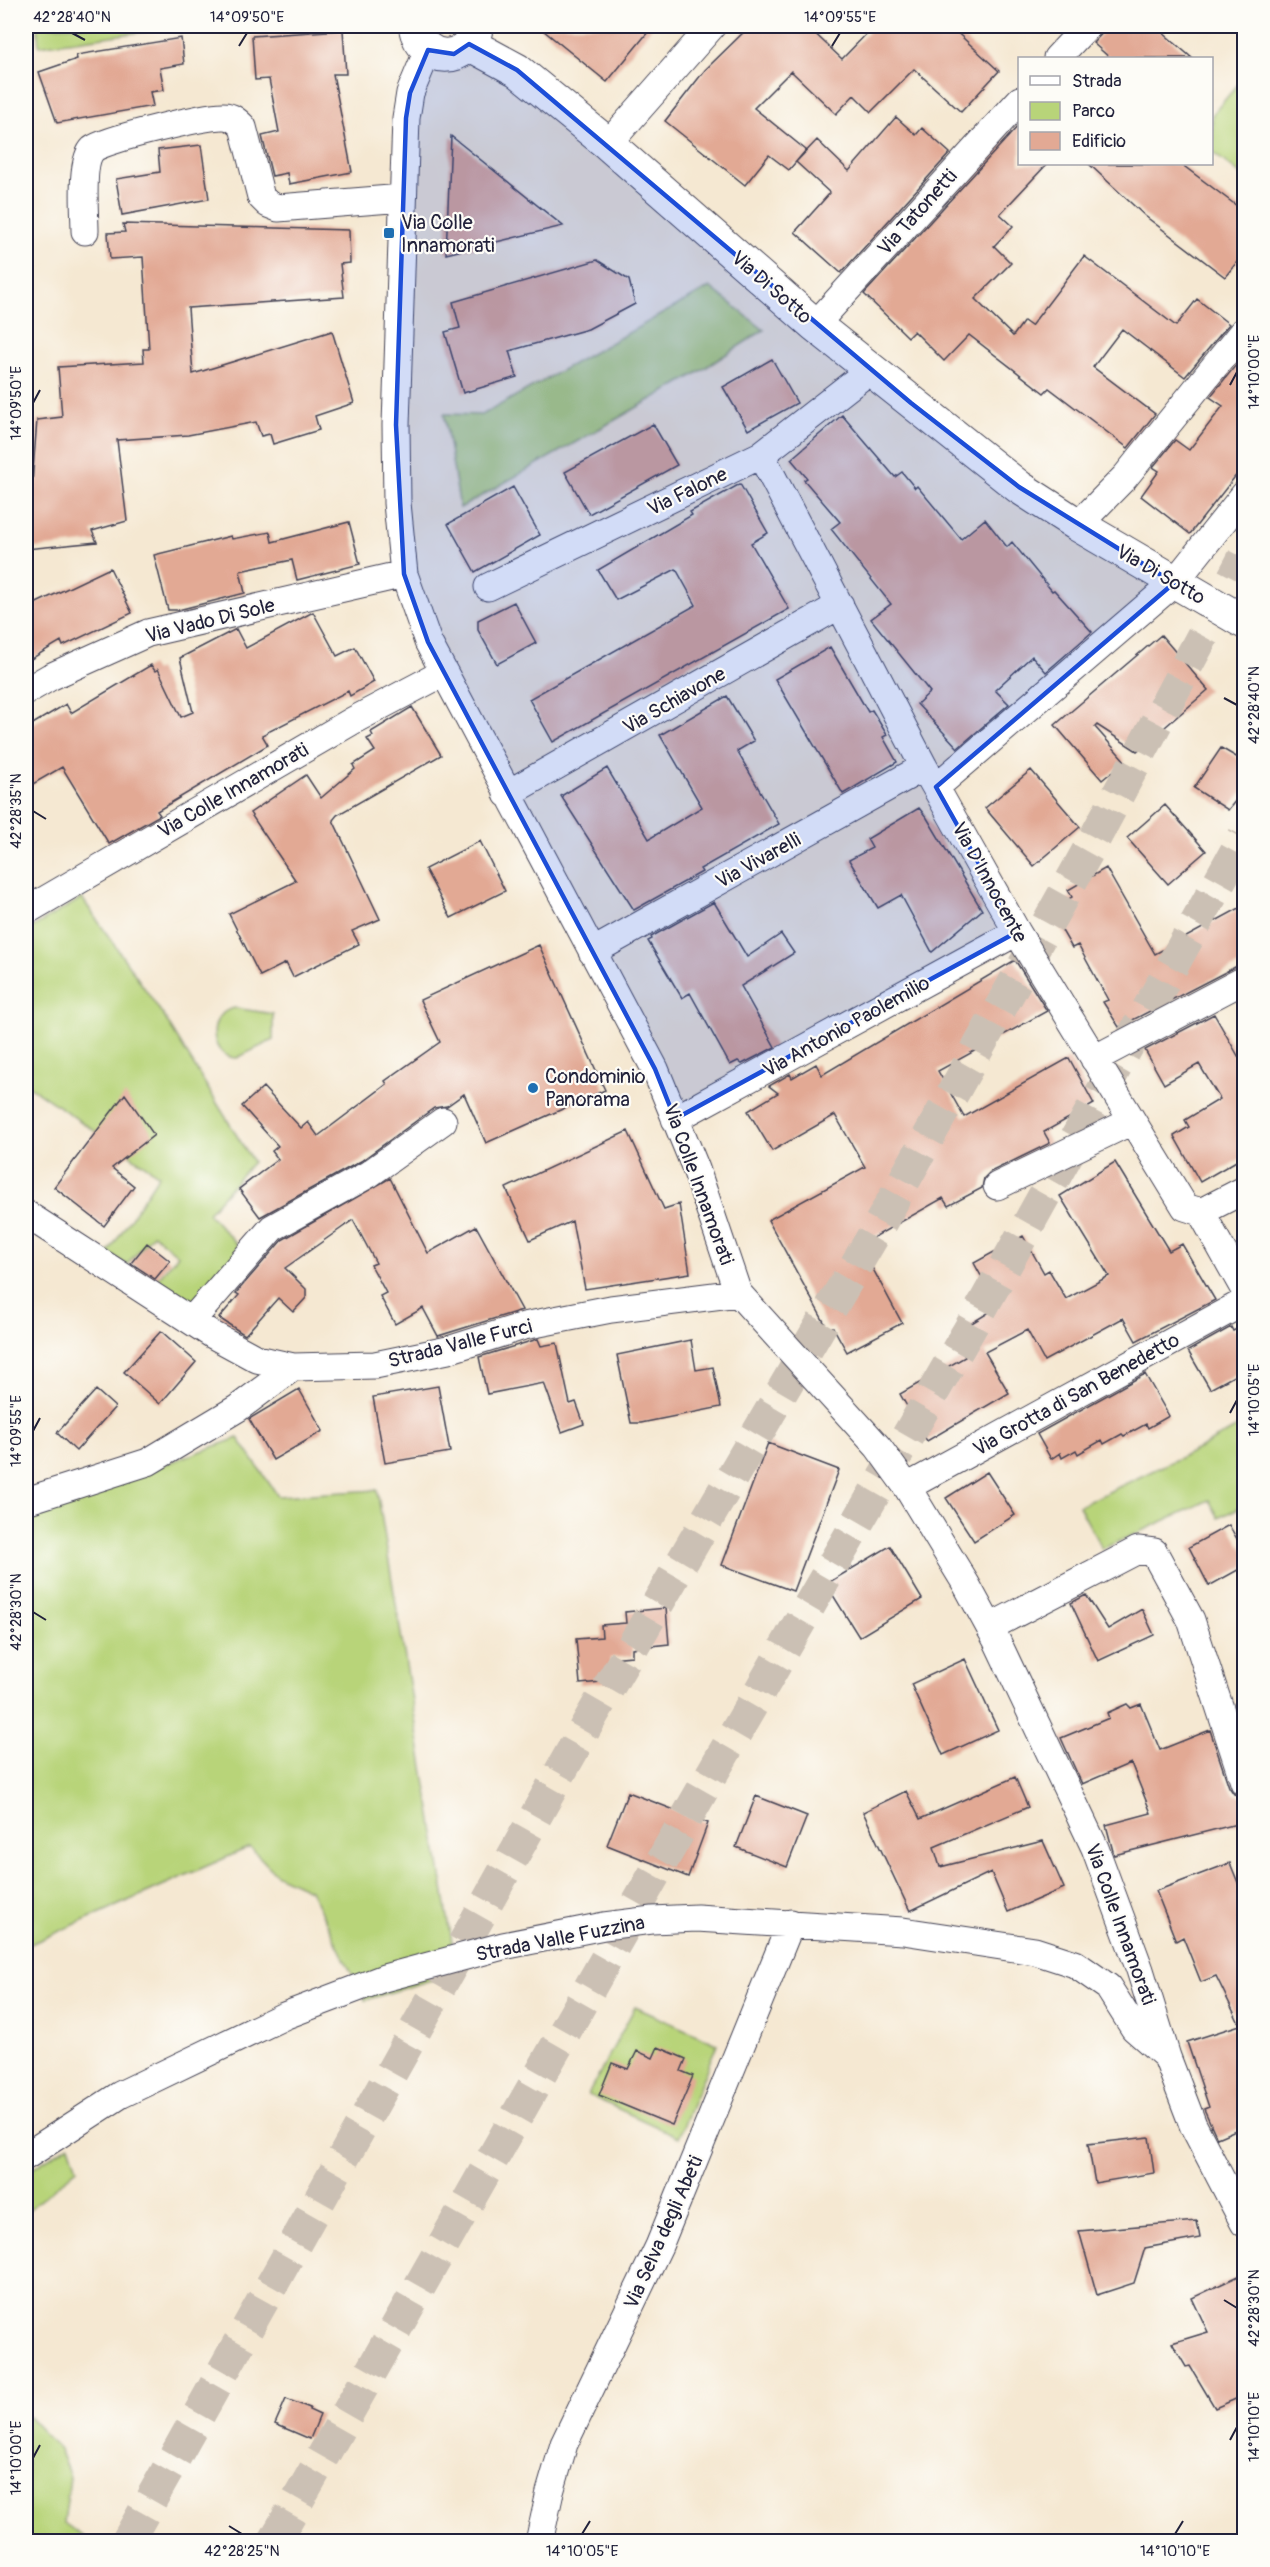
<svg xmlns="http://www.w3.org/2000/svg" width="1270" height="2567" font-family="Pangolin,sans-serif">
  <rect width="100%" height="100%" fill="#fdfcf7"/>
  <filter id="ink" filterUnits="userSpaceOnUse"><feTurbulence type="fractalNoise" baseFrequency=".0167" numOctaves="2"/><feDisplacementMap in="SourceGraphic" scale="12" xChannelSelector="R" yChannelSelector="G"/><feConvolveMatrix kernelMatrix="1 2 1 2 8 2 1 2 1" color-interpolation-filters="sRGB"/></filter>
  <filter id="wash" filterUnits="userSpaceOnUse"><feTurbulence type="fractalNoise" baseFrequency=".008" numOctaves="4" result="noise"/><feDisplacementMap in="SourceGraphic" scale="24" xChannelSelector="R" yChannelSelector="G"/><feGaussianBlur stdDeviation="1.35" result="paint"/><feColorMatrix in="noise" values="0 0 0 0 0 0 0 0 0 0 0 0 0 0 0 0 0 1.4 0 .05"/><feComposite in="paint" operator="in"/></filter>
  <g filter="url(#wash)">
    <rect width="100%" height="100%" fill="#f5e8d2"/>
    <path fill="#b8d479" stroke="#6d7b5a" stroke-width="1.5" d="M 37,26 L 185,26 L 39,46 Z
      M 1244,77 L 1244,177 L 1212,152 L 1212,115 Z
      M 710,287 L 764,330 L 694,375 L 460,508 L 444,414 L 482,415 Z
      M 82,898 L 165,1018 L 253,1162 L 208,1213 L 243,1251 L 193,1309 L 154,1283 L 178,1255 L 153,1234 L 127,1265 L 108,1253 L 159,1175 L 26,1084 L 26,931 Z
      M 235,1008 L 273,1014 L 273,1040 L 237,1058 C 208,1058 206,1012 235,1008 Z
      M 1244,1423 L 1244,1505 L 1219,1518 L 1209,1500 L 1102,1549 L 1079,1506 L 1202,1447 Z
      M 238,1438 L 278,1496 L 377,1490 L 457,1972 L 365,2000 L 310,1890 L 277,1875 L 250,1847 L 26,1946 L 26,1514 Z
      M 635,2007 L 717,2044 L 679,2137 L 588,2095 Z
      M 69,2145 L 77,2169 L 26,2212 L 26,2173 Z
      M 29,2417 L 59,2449 L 70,2477 L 64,2523 L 89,2541 L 26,2541 L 26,2419 Z"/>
    <g id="blocks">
      <path fill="#e2a994" d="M 538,26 L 653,26 L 607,82 Z
        M 750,26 L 807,26 L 842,59 L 874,26 L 950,26 L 999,71 L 961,112 L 914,69 L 871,112 L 854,95 L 836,114 L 791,71 L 754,108 L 806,150 L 789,170 L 769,155 L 745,185 L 665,121 L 705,70 Z
        M 1109,26 L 1155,26 L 1192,58 L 1110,58 L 1093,43 Z
        M 343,30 L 346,74 L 333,74 L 352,172 L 289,184 L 287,173 L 272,176 L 262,136 L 279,132 L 269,79 L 255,80 L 252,36 Z
        M 181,38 L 184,64 L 160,68 L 164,90 L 150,92 L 153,106 L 57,123 L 39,72 L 77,59 L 76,55 Z
        M 896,117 L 916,135 L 922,128 L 950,153 L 841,273 L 795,232 L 830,193 L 796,162 L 817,140 L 849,171 Z
        M 1020,124 L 1020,164 L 1047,164 L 1000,214 L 1013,226 L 994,246 L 1011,263 L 975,299 L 1013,336 L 1024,321 L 1031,326 L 1084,256 L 1176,326 L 1197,299 L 1229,324 L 1185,377 L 1122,329 L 1093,367 L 1155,414 L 1128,448 L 1049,388 L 1044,393 L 969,335 L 944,361 L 914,331 L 908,337 L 864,294 Z
        M 451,136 L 563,226 L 446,254 Z
        M 201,145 L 209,199 L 122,215 L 116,179 L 160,172 L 158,150 Z
        M 1089,164 L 1181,164 L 1245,212 L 1245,252 L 1225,277 L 1145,216 Z
        M 123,224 L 349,230 L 350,263 L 340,264 L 344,297 L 188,308 L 193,374 L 332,331 L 354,403 L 315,416 L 319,430 L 273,444 L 270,434 L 261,436 L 256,422 L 188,435 L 117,440 L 127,521 L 92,531 L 97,542 L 26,549 L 26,485 L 32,484 L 37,420 L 62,417 L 58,367 L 144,362 L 143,349 L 149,349 L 143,257 L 110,259 L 108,233 L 125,232 Z
        M 597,260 L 629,280 L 635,304 L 588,329 L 509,351 L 517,377 L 463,393 L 445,332 L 460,328 L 453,302 Z
        M 1245,354 L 1245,464 L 1190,534 L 1141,496 L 1159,471 L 1153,467 L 1175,440 L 1189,450 L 1223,406 L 1210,397 Z
        M 772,359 L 797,403 L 748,430 L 723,387 Z
        M 842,415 L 895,477 L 902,472 L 915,488 L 917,486 L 961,539 L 985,519 L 1007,547 L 1012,542 L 1052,591 L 1054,590 L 1092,632 L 1046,672 L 1032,656 L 995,690 L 1009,704 L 958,748 L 917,704 L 930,692 L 871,619 L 891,604 L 831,529 L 840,522 L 804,480 L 807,478 L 791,459 Z
        M 653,424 L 677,465 L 589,514 L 565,472 Z
        M 740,484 L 768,533 L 751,543 L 789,609 L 553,742 L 529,699 L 696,605 L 676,569 L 616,600 L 598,570 L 692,515 L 690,512 Z
        M 513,487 L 540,535 L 475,572 L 448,524 Z
        M 349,522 L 360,564 L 297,580 L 292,560 L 240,571 L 245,593 L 178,610 L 168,610 L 154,555 L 231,536 L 232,539 L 270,532 L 272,542 Z
        M 110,568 L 132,613 L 63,646 L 61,641 L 26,662 L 26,608 Z
        M 514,602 L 536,643 L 497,664 L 478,630 L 478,620 Z
        M 313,612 L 337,656 L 355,647 L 374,682 L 350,696 L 348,691 L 262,735 L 268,745 L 157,811 L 160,815 L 109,844 L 62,767 L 26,788 L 26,728 L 66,704 L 71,713 L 151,665 L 155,671 L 158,669 L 181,717 L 193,712 L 180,658 L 236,629 L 246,648 Z
        M 1161,635 L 1208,690 L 1137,751 L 1097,725 L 1095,727 L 1125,761 L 1102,780 L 1055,725 Z
        M 830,647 L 868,712 L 872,710 L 887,735 L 883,737 L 897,762 L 843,794 L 775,679 Z
        M 727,696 L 754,741 L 737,751 L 779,824 L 700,869 L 702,872 L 634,910 L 561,796 L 607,768 L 649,839 L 702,807 L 660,735 Z
        M 412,707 L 441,755 L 337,815 L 333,820 L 380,919 L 352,931 L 359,944 L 293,977 L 286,963 L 260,976 L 229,914 L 296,881 L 250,813 L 306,775 L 321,798 L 355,769 L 353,765 L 375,751 L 367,739 L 373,736 L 371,732 Z
        M 1221,748 L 1245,762 L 1245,789 L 1228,810 L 1194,788 Z
        M 1031,770 L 1080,827 L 1034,866 L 985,808 Z
        M 1165,805 L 1206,851 L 1168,884 L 1127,838 Z
        M 919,808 L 927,818 L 982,910 L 932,952 L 901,895 L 878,908 L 849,860 L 872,848 L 867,839 Z
        M 480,841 L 505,891 L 451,918 L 425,869 Z
        M 1106,868 L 1155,954 L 1245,905 L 1245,964 L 1237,966 L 1119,1027 L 1103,1002 L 1108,1000 L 1078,945 L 1072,948 L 1050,910 L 1072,897 L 1068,890 Z
        M 714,902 L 747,957 L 781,934 L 794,953 L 741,986 L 775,1047 L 742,1064 L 738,1061 L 730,1065 L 690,993 L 682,998 L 648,941 L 652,939 L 651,937 Z
        M 539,945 L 605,1090 L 486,1143 L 464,1094 L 447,1106 L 434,1108 L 361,1161 L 260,1217 L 239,1189 L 278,1159 L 272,1151 L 278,1146 L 242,1106 L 263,1087 L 301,1128 L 308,1122 L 318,1136 L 387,1084 L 385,1081 L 440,1042 L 420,1000 Z
        M 1015,960 L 1047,1011 L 938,1071 L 964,1117 L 1069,1058 L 1094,1104 L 1044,1132 L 1050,1143 L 990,1172 L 984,1178 L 982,1188 L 948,1206 L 943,1198 L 860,1245 L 902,1323 L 847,1352 L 833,1327 L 828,1329 L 768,1220 L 865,1167 L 835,1115 L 772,1151 L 748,1111 L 778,1093 L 769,1086 L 790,1074 L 792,1078 L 816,1064 L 822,1075 Z
        M 1214,1014 L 1245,1068 L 1245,1156 L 1200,1182 L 1174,1136 L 1189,1127 L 1185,1120 L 1220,1099 L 1199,1064 L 1164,1084 L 1145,1050 Z
        M 125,1094 L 154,1135 L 112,1168 L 134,1186 L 104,1226 L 54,1187 Z
        M 628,1131 L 664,1209 L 679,1204 L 690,1273 L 585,1289 L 572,1221 L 530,1240 L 506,1188 Z
        M 1115,1162 L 1169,1251 L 1182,1244 L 1215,1300 L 1136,1341 L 1123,1318 L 1044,1361 L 1027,1330 L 985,1352 L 1009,1393 L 927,1441 L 900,1394 L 965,1357 L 952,1335 L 998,1307 L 974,1263 L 1023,1236 L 1044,1273 L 1049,1270 L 1066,1299 L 1109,1276 L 1060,1196 Z
        M 390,1178 L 428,1253 L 476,1226 L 522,1310 L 438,1336 L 423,1308 L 395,1324 L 380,1296 L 386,1293 L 371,1265 L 376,1263 L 353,1220 L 285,1268 L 306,1289 L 306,1298 L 293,1312 L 278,1298 L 245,1335 L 219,1318 L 239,1295 L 236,1293 L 282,1240 Z
        M 147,1243 L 170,1261 L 155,1279 L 131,1263 Z
        M 1245,1325 L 1245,1370 L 1210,1389 L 1188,1351 L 1231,1327 L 1233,1331 Z
        M 161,1331 L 196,1362 L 160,1404 L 124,1372 Z
        M 538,1339 L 541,1346 L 557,1343 L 570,1404 L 576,1402 L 584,1424 L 562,1432 L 544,1383 L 487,1394 L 479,1357 Z
        M 691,1340 L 696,1370 L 713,1367 L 721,1407 L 641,1423 L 631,1423 L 617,1355 Z
        M 1145,1374 L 1169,1416 L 1148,1428 L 1146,1424 L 1124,1436 L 1122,1434 L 1104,1444 L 1102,1440 L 1078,1454 L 1076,1450 L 1062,1458 L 1060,1453 L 1051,1459 L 1037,1434 Z
        M 438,1386 L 450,1452 L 385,1463 L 373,1397 Z
        M 299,1389 L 323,1431 L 273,1460 L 249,1419 Z
        M 96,1390 L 115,1407 L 76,1451 L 57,1433 Z
        M 768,1443 L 839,1470 L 793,1591 L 722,1565 Z
        M 987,1472 L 1015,1515 L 974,1541 L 946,1498 Z
        M 1229,1525 L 1245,1553 L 1245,1566 L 1209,1586 L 1189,1547 Z
        M 890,1546 L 922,1599 L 859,1637 L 826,1584 Z
        M 1086,1595 L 1108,1629 L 1142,1609 L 1154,1635 L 1098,1661 L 1071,1603 Z
        M 666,1608 L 669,1644 L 632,1648 L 632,1656 L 610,1658 L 612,1681 L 580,1684 L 576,1639 L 602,1637 L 601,1625 L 626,1623 L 625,1612 Z
        M 965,1659 L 998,1730 L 943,1755 L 911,1684 Z
        M 1127,1704 L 1131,1708 L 1141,1704 L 1160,1750 L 1210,1730 L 1229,1787 L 1234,1794 L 1245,1797 L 1245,1822 L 1114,1855 L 1106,1825 L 1151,1813 L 1131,1763 L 1082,1784 L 1061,1738 L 1109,1718 L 1107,1713 Z
        M 1015,1777 L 1028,1807 L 934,1847 L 940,1867 L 1043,1841 L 1064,1888 L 1008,1912 L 991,1872 L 910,1911 L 863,1812 L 906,1791 L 920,1819 Z
        M 628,1792 L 708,1823 L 688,1877 L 607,1845 Z
        M 756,1796 L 807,1816 L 787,1867 L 736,1847 Z
        M 1230,1863 L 1245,1900 L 1245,2126 L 1217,2138 L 1204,2109 L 1209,2107 L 1187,2042 L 1240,2025 L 1216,1976 L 1201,1982 L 1183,1937 L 1176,1941 L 1156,1891 Z
        M 658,2047 L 686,2059 L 681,2071 L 693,2076 L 672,2125 L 599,2095 L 612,2063 L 628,2069 L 637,2051 L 653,2058 Z
        M 1149,2137 L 1154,2173 L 1095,2183 L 1088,2144 Z
        M 1197,2221 L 1200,2238 L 1145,2248 L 1134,2283 L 1097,2295 L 1079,2231 Z
        M 1245,2273 L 1245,2395 L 1215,2408 L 1190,2366 L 1186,2367 L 1172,2343 L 1208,2332 L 1192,2298 Z
        M 286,2399 L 310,2408 L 309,2410 L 320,2415 L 310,2439 L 275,2424 Z"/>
    </g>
  </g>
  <g filter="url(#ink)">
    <use href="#blocks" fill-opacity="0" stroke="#424052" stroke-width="1.5"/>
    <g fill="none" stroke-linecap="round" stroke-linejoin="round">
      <path stroke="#cbc0b4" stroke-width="33" stroke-dasharray="33 16" stroke-linecap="butt" d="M 127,2542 L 593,1714 L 876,1231 L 1089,849 L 1244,558
        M 274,2542 L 703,1789 L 976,1318 L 1244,837"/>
      <defs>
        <path id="minor" d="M 428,50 L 410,93 L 406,118 L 396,425 L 397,503 L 404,574 L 428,642 L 655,1069 L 696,1169 L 738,1293 L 878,1447 L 907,1487 L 966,1584 L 996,1639 L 1095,1848 L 1140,1970 L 1167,2057 L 1193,2125 L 1244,2223
          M 1057,58 L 1087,26
          M 608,144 L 712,26
          M 85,231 C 85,214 80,161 93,149 C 105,139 205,116 223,116 C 232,116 237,121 243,127 L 261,197 L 268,204 L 278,208 L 403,198
          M 815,325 L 1020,100
          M 761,455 L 924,767 L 1017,932 L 1185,1207 L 1201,1212 L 1244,1289
          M 1078,525 L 1125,477 L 1244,330
          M 488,587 L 761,455 L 870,370
          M 26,691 L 50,677 L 148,633 L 404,574
          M 936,787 L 1174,583 L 1244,495
          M 507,794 L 840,605
          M 26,911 L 354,720 L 443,673
          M 592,952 L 924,767
          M 1094,1059 L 1244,980
          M 675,1119 L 1017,932
          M 997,1186 L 1132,1121
          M 1201,1212 L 1244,1190
          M 26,1214 L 213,1335 L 257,1359 L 293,1367 L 375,1365 L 448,1350 L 524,1326 L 611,1309 L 738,1293
          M 192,1320 L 272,1228 L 369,1174 L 443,1121
          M 907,1487 L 1244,1302
          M 26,1501 L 148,1462 L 238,1408 L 293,1367
          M 990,1627 L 1138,1550 L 1154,1552 L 1191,1620 L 1244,1782
          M 26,2156 L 120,2095 L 284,2016 L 384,1978 L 503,1946 L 604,1926 L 652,1920 L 697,1918 L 903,1931 L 1035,1951 L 1075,1964 L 1108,1987 L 1134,2028 L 1166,2056
          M 539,2542 L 550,2492 L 564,2444 L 659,2246 L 791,1923"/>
        <path id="tertiary" d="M 415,26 C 422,65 469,65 477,26
          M 469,44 L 517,70 L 608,144 L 815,325 L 1019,487 L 1078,525 L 1244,622"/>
      </defs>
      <use href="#minor" stroke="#424052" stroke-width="29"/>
      <use href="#tertiary" stroke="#424052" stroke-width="35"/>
      <use href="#minor" stroke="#fff" stroke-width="27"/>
      <use href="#tertiary" stroke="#fff" stroke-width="33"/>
    </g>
  </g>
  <path fill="#1d4ed8" fill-opacity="0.2" stroke="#1d4ed8" stroke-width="4.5" stroke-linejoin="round" d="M 469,44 L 517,70 L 911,403 L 1019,487 L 1174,583 L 936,787 L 1017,932 L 675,1119 L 655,1069 L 428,642 L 404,574 L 396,425 L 406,118 L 410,93 L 428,50 L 454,54 Z"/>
  <path fill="none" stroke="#22223b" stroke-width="2" d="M 72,33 L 85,40M 239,46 L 247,33M 832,46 L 840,33M 1230,385 L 1237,372M 33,403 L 40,390M 1224,698 L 1237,705M 33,811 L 46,819M 1230,1413 L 1237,1400M 33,1431 L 40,1418M 33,1612 L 46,1620M 1224,2300 L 1237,2308M 1230,2440 L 1237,2427M 33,2458 L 40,2445M 229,2526 L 242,2534M 582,2534 L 590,2521M 1175,2534 L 1183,2521"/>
  <g fill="#1f6fb2" stroke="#fdfcf7" stroke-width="2">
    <rect x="383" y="227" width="12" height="12" rx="3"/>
    <circle cx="533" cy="1088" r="6"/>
  </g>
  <g text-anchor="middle" stroke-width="4.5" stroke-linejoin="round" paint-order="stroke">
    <g font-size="20" fill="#22223b" stroke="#fdfcf7">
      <text transform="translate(917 212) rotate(-48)" y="7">Via Tatonetti</text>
      <text transform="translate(772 287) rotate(41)" y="7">Via Di Sotto</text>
      <text transform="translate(687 491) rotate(-26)" y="7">Via Falone</text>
      <text transform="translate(1161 574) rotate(30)" y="7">Via Di Sotto</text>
      <text transform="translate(210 620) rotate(-14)" y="7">Via Vado Di Sole</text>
      <text transform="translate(674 700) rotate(-30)" y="7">Via Schiavone</text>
      <text transform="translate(233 790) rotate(-30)" y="7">Via Colle Innamorati</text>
      <text transform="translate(758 860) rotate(-29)" y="7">Via Vivarelli</text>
      <text transform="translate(990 882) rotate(61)" y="7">Via D'Innocente</text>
      <text transform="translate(846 1026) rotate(-29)" y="7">Via Antonio Paolemilio</text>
      <text transform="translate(699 1184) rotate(70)" y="7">Via Colle Innamorati</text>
      <text transform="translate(460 1343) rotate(-14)" y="7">Strada Valle Furci</text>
      <text transform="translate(1076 1394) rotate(-29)" y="7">Via Grotta di San Benedetto</text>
      <text transform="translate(1121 1924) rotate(70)" y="7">Via Colle Innamorati</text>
      <text transform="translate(560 1938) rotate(-11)" y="7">Strada Valle Fuzzina</text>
      <text transform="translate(663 2232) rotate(-66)" y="7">Via Selva degli Abeti</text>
    </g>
    <g font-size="20" fill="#22223b" stroke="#fdfcf7" text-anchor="start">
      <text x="401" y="229">Via Colle<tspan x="401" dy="23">Innamorati</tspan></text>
      <text x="545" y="1083">Condominio<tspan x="545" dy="23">Panorama</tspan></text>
    </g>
  </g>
  <rect width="1270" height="2567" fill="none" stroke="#fdfcf7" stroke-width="66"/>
  <rect x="1018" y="57" width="195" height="108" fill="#fdfcf7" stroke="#a5a5ac" stroke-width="1.5"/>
  <rect x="1030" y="76" width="30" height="9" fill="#ffffff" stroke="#a5a5ac" stroke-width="1.5"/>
  <text x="1072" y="87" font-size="18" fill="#22223b">Strada</text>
  <rect x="1030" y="102" width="30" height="18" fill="#b8d479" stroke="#a5a5ac" stroke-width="1.5"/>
  <text x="1072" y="117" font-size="18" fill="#22223b">Parco</text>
  <rect x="1030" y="132" width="30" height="18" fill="#e2a994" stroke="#a5a5ac" stroke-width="1.5"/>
  <text x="1072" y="147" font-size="18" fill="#22223b">Edificio</text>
  <rect x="33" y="33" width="1204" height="2501" fill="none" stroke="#22223b" stroke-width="2"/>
  <g font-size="15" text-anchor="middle" fill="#22223b">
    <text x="72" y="22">42°28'40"N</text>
    <text x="247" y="22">14°09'50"E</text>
    <text x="840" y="22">14°09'55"E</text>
    <text transform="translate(1254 372) rotate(-90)" y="5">14°10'00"E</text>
    <text transform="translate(16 403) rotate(-90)" y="5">14°09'50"E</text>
    <text transform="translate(1254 705) rotate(-90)" y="5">42°28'40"N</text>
    <text transform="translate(16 811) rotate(-90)" y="5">42°28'35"N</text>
    <text transform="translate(1254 1400) rotate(-90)" y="5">14°10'05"E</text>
    <text transform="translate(16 1431) rotate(-90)" y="5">14°09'55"E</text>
    <text transform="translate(16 1612) rotate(-90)" y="5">42°28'30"N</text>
    <text transform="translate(1254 2308) rotate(-90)" y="5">42°28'30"N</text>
    <text transform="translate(1254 2427) rotate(-90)" y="5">14°10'10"E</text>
    <text transform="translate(16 2458) rotate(-90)" y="5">14°10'00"E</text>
    <text x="242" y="2556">42°28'25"N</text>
    <text x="582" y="2556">14°10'05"E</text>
    <text x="1175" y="2556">14°10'10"E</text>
  </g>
</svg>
